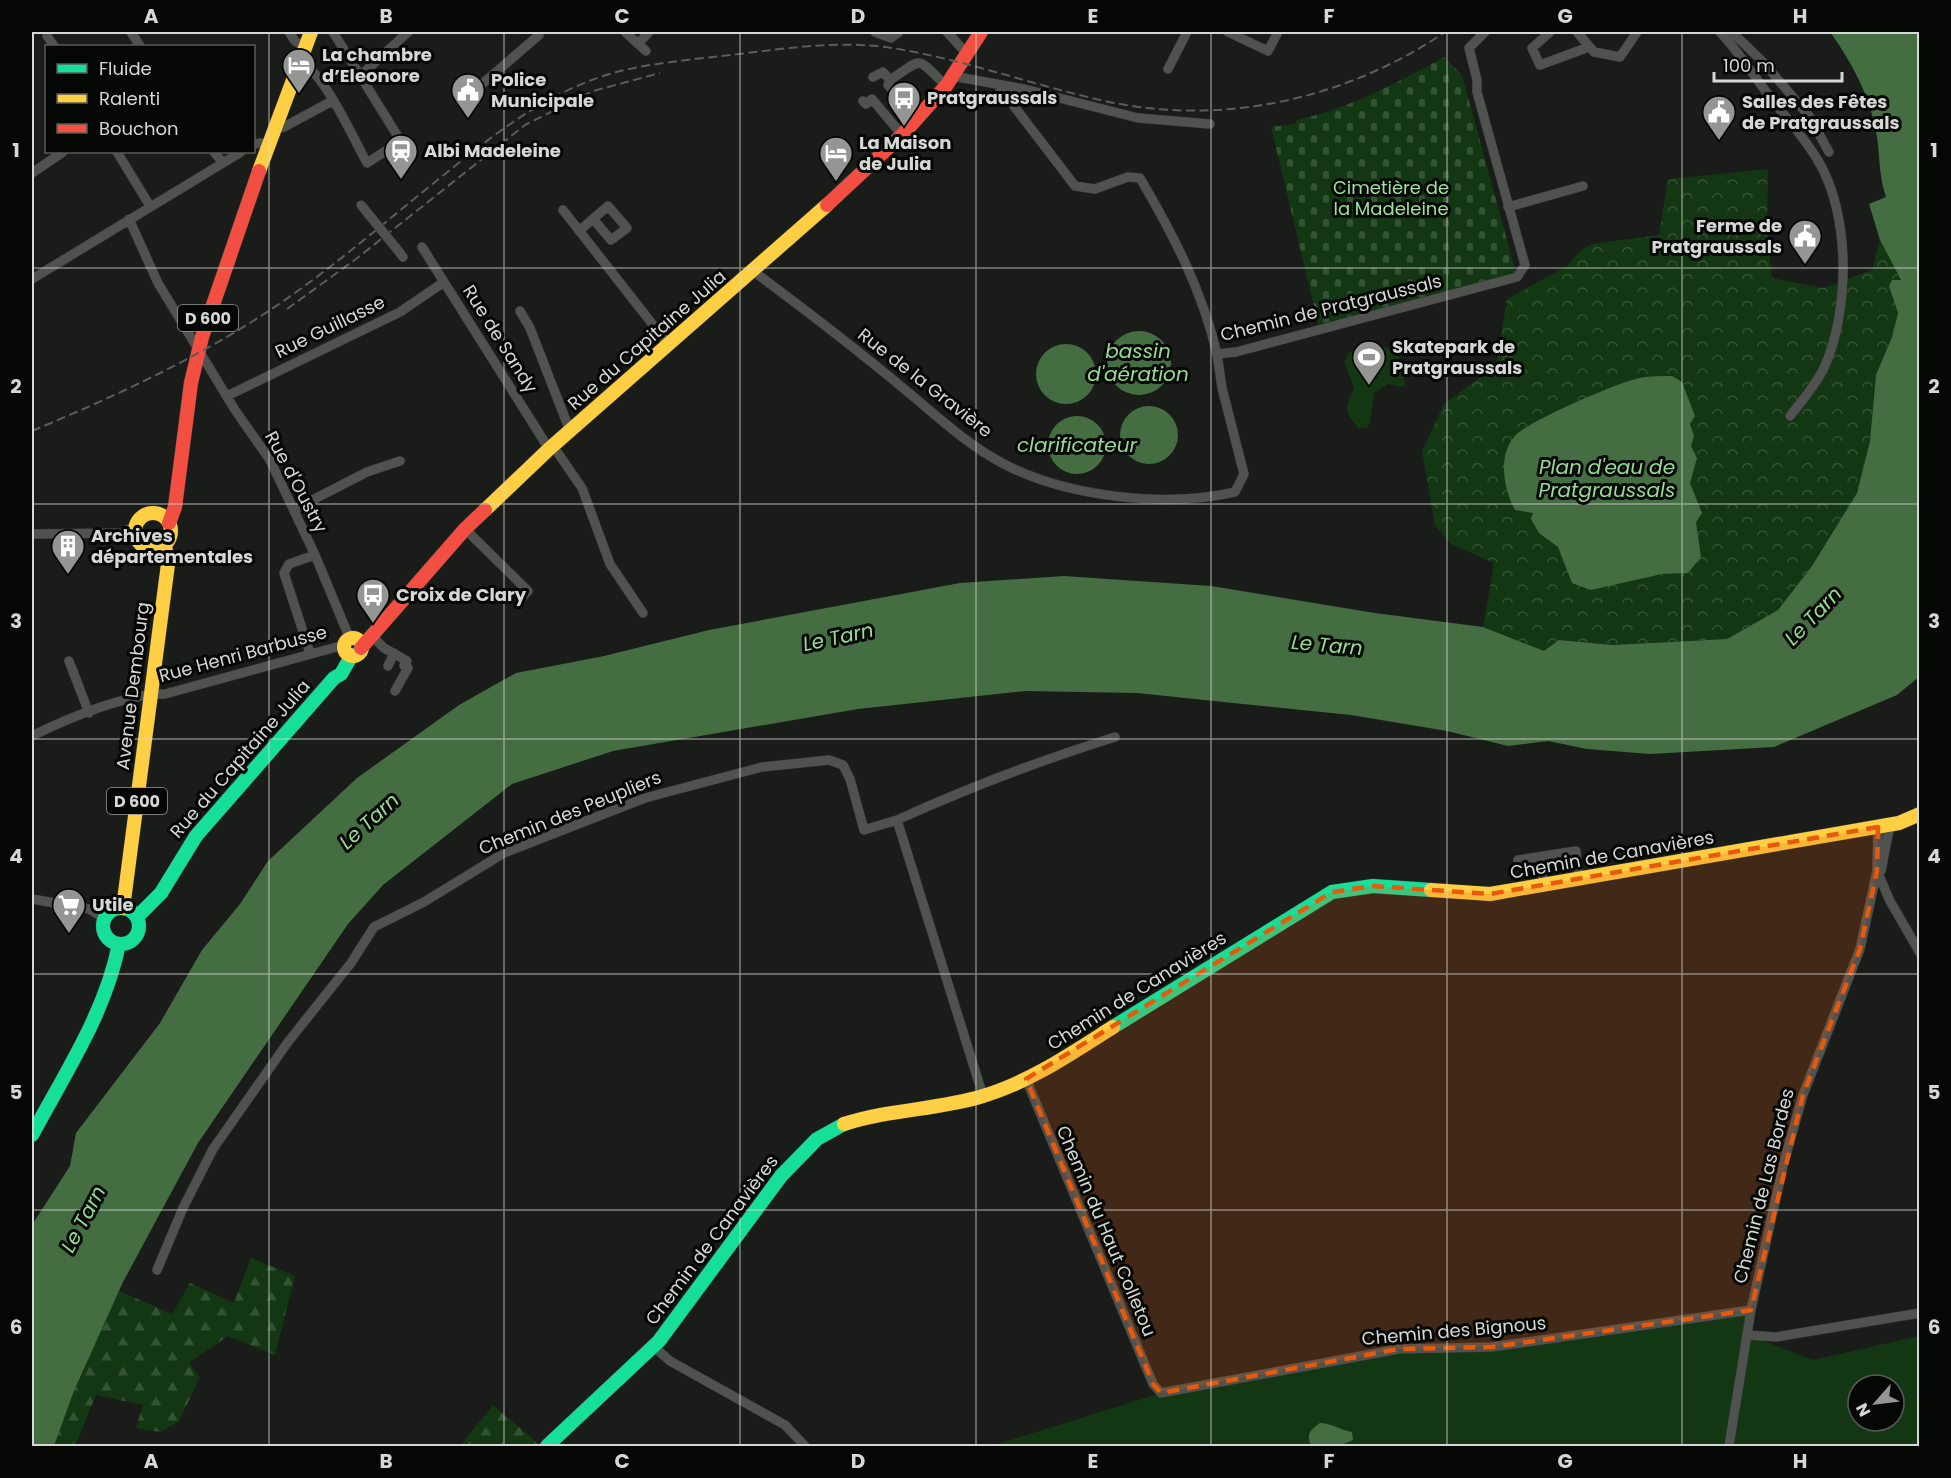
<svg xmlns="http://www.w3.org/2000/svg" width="1951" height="1478" font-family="Poppins,sans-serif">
  <defs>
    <pattern id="forest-firs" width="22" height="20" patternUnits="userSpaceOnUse" patternTransform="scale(1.5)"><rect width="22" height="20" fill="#133713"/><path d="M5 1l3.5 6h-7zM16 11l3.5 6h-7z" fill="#345334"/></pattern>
    <pattern id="cemetery-stones" width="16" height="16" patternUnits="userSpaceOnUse" patternTransform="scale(1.5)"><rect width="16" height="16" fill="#133713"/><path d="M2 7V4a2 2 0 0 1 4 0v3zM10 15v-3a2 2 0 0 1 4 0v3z" fill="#345334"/></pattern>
    <pattern id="park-crowns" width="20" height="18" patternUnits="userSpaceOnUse" patternTransform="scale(1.5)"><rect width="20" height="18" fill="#133713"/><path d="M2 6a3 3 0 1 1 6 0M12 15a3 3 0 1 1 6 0" fill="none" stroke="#345334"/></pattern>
  </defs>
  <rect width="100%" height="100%" fill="#191c19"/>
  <path fill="#133713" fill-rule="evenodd" d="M 1376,344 C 1402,351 1402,358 1405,384 L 1402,387 L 1388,384 L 1374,393 L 1370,424 L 1366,428 L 1359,428 C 1343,411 1345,409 1354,388 L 1344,362 L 1349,353 Z
    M 1751,1310 L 1748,1335 L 1813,1360 L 1919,1336 L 1919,1446 L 991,1446 L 1161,1393 L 1364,1355 L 1492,1347 ZM 1858,1385 L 1894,1385 L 1894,1421 L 1858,1421 Z"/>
  <path fill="url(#forest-firs)" d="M 251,1258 L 295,1276 L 275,1355 L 228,1336 L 189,1363 L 200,1377 L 179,1421 L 161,1432 L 136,1428 L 143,1405 L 96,1395 L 75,1446 L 54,1446 L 74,1391 L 119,1291 L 172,1314 L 190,1283 L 234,1303 Z
    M 493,1405 L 541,1446 L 460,1446 Z"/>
  <path fill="url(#cemetery-stones)" d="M 1444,57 L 1462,75 L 1516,273 L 1319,327 L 1271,127 L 1295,124 L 1297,120 C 1350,108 1397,83 1444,57 Z"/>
  <path fill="url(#park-crowns)" d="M 1768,169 L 1767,232 L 1772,278 L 1823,288 L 1872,270 L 1880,240 L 1901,280 L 1889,286 L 1898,313 L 1892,337 L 1876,375 L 1870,441 L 1857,493 L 1812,566 L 1778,610 L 1727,639 L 1613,645 L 1559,640 L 1544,652 L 1483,627 L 1494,563 L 1451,544 L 1435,526 L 1422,451 L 1444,404 L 1496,366 L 1507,299 L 1567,266 L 1581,250 L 1591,244 L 1659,235 L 1668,179 Z"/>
  <path fill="#446d42" d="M 1830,32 L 1919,32 L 1920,676 L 1897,695 L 1774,747 L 1650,754 L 1587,749 L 1548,741 L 1508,746 L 1447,731 L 1351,715 L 1137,693 L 1026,691 L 858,709 L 613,751 L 512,784 L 383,885 L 348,924 L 198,1143 L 123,1282 L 74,1391 L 54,1446 L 32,1446 L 32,1225 L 70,1166 L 76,1133 L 160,1023 L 202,950 L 240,904 L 268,861 L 357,778 L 459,705 L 516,673 L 604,656 L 709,630 L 960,583 L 1064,576 L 1211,586 L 1375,613 L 1483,627 L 1544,651 L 1559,640 L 1613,645 L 1727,639 L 1778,610 L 1812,566 L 1857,493 L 1870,441 L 1876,375 L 1892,337 L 1898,313 L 1889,286 L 1892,280 L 1901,280 L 1880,240 L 1869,204 L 1886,197 C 1879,177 1880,158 1877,137 C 1871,98 1853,64 1830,32 Z
    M1107 363a32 32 0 1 1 64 0a32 32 0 1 1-64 0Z
    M1036 374a30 30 0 1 1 60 0a30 30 0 1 1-60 0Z
    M 1672,376 L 1682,382 L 1695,416 L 1690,424 L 1694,436 L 1691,446 L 1697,458 L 1690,483 L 1702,513 L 1696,522 L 1701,557 L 1688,573 L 1662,574 L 1591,590 L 1572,583 L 1558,547 L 1539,533 L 1531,519 L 1533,513 L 1515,510 C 1504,490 1497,455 1515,436 C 1528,421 1619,382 1639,378 C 1650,376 1661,376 1672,376 Z
    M1120 435a29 29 0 1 1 58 0a29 29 0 1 1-58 0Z
    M1048 445a29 29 0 1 1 58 0a29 29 0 1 1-58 0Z
    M 1320,1423 C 1331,1423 1340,1430 1352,1432 L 1353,1440 L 1339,1446 L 1311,1446 C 1306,1434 1310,1430 1320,1423 Z"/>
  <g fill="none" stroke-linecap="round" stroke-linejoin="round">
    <defs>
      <path id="street" d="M 48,32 L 47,36 L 54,46
        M 131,32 L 140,46
        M 289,32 L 295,41 L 305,47
        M 625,32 L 646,51
        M 875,32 L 891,38 L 899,32
        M 947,32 L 967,54
        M 1228,32 L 1268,51 L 1278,32
        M 1550,32 L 1532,48 L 1540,65 L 1589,47
        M 1577,32 L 1594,52 L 1620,57 L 1637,32
        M 1720,32 C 1739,52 1753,75 1770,97 C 1785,117 1804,137 1817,159 C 1851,213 1850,311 1824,368 C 1815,386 1802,401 1790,416
        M 1723,34 L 1736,36 L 1763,62 L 1809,116 L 1829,152
        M 638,44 L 649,32
        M 300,62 C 323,70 354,140 367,163 L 398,143 L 397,135 L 333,32
        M 1168,69 L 1187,32
        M 360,76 L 408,32
        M 952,76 L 1024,89 L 1138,118 L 1210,124
        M 873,77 L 883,72 L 890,80 L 888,85 L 917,118
        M 890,80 C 924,58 915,55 946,86
        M 997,84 L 1075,186 L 1095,189 L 1128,177 L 1140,178 C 1173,234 1202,290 1217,354 L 1236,352 L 1517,277 L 1525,265 L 1477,92 L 1477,80 L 1469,48 L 1485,32
        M 474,91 L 539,35 L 538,32
        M 863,101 L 866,104 L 872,99 L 902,135
        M 275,129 L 284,127 L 332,101
        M 254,144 L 261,143 L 269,146
        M 117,152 L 150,206
        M 214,152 L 223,163
        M 32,173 L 63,152
        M 1508,207 L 1583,186
        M 563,210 L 668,344
        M 129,219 L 158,283 L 235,410 L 270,460 L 315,555 L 350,639
        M 579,231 L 608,206 L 627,228 L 611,240 L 593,219
        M 422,247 L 549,449
        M 396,248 L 403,257
        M 753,271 C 804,309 854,347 903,388 C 935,414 967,445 1004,464 C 1067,497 1166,508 1235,492 L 1244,474 L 1222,388 L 1217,354
        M 32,279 L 241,152
        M 520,311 L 530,328 L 570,431
        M 227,396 L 400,312 L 444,282
        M 553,446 L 582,488 L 610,564 L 643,613
        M 295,509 L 367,472 L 400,461
        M 465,529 L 528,591 L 520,600
        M 122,533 L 136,525
        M 32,534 L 122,533 L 136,538
        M 371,635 L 384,648 L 407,661 L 404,666 L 408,668 L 395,691
        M 310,653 L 284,573 L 289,564 L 315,555
        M 69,661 L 89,713
        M 388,666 L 394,653
        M 32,736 C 66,719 128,693 165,694 L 344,645
        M 1878,827 L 1877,871 L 1890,901 L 1920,953
        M 1540,857 L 1544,885
        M 1518,860 L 1576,851 L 1579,879
        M 1881,871 L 1890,825
        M 32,899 L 89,909 L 105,919
        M 1026,1079 L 1153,1384 L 1161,1393 L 1399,1349 L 1492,1347 L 1751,1310
        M 983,1096 L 897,820 C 968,788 1041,760 1115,737
        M 157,1270 L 183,1208 L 213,1149 L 288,1042 L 351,963 L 374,927 L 424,902 L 504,853 L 645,798 L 762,767 L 829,760 L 843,765 L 850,779 L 864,830 L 897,820
        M 1748,1335 L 1776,1337 L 1920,1313
        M 653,1346 L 670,1361 L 785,1425 L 805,1446
        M 1729,1446 L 1751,1310 L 1784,1162 L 1803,1095 L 1860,949 L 1877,871"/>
      <path id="fast" d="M103 926a18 18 0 1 1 36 0a18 18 0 1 1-36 0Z
        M 137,917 L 161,893 L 196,836 L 334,678 L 341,674 L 352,655
        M 1113,1027 L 1332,892 L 1373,886 L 1431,890
        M 32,1135 C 65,1073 105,1014 119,944
        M 547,1446 L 659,1341 L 781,1176 L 817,1139 L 844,1124"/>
      <path id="slow" d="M 259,171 L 311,32
        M 485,510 L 549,449 L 827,205
        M135 531a18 18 0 1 1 36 0a18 18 0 1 1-36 0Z
        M344 647a9 9 0 1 1 18 0a9 9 0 1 1-18 0Z
        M 1431,890 L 1490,894 L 1899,823 L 1920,814
        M 123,908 L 168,564 L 165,545
        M 844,1124 C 889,1109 938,1110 983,1096 C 1030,1082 1072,1053 1113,1027"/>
      <path id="jam" d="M 827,205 L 902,135 L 946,86 L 981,32
        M 169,523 L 175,507 L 191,383 L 202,337 L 259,171
        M 361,648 L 465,529 L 485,510"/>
    </defs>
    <use href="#street" stroke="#363836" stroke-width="10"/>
    <use href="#fast" stroke="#363836" stroke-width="15"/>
    <use href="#slow" stroke="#363836" stroke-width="15"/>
    <use href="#jam" stroke="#363836" stroke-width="15"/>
    <use href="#street" stroke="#4f524f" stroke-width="9"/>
    <use href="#fast" stroke="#16e098" stroke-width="14"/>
    <use href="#slow" stroke="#ffcf43" stroke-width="14"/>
    <use href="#jam" stroke="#f24e42" stroke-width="14"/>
    <path stroke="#5a5d5a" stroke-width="2" stroke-dasharray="9 4.5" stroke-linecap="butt" d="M 287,309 L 356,259 L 525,125 L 593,91 L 660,73
      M 32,431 C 125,392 216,350 299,290 C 349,254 396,213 445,174 C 504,126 562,81 639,67 C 672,61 706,58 739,54 C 788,48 837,41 886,47 C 960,58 1032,85 1105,101 C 1222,127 1347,99 1445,32"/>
    <defs>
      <path id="street-bridge" d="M 361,205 L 396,248"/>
    </defs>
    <use href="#street-bridge" stroke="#363836" stroke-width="10" stroke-linecap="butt"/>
    <use href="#street-bridge" stroke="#4f524f" stroke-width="9"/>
  </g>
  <path fill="#e8590c" fill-opacity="0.2" stroke="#e8590c" stroke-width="4.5" stroke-dasharray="12 8" stroke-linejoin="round" d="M 1878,827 L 1877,871 L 1860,949 L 1803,1095 L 1751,1310 L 1492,1347 L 1399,1349 L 1161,1393 L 1153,1384 L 1026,1079 L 1332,892 L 1373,886 L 1490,894 Z"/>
  <path fill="none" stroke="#d5d8d5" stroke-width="1.5" stroke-opacity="0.55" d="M 269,32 L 269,1446M 504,32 L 504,1446M 740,32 L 740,1446M 976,32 L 976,1446M 1211,32 L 1211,1446M 1447,32 L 1447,1446M 1682,32 L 1682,1446M 32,268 L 1920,268M 32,504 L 1920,504M 32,739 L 1920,739M 32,974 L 1920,974M 32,1210 L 1920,1210"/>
  <defs>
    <symbol id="hotel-pin" viewBox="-11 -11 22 30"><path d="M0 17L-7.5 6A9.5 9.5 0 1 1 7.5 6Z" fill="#939693" stroke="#050705"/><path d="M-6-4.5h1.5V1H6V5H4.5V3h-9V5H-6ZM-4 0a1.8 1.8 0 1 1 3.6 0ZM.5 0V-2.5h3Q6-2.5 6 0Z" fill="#fff"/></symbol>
    <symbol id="civic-pin" viewBox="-11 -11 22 30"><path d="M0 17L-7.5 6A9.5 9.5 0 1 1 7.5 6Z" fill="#939693" stroke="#050705"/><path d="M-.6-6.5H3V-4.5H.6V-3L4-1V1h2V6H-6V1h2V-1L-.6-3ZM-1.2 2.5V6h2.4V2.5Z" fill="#fff"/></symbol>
    <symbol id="bus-pin" viewBox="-11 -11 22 30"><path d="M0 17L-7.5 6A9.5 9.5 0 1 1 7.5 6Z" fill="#939693" stroke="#050705"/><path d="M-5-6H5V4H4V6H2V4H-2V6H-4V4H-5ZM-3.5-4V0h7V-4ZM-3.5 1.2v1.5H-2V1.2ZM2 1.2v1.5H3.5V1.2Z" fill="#fff"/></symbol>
    <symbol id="station-pin" viewBox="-11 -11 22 30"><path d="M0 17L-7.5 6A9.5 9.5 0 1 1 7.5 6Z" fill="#939693" stroke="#050705"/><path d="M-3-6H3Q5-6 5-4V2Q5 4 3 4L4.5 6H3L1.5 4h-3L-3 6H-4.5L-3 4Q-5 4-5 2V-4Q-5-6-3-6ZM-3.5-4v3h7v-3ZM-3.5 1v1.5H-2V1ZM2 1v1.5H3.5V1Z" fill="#fff"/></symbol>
    <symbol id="stadium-pin" viewBox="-11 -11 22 30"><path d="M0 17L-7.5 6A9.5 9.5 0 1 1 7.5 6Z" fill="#939693" stroke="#050705"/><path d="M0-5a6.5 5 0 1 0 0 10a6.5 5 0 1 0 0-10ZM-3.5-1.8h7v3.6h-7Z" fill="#fff"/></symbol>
    <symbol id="building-pin" viewBox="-11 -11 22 30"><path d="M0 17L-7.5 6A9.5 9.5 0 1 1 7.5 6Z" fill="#939693" stroke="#050705"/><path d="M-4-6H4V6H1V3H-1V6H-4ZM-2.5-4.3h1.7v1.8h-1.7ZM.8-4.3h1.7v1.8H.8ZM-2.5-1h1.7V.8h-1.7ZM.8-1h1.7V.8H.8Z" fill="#fff"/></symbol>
    <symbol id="supermarket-pin" viewBox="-11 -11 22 30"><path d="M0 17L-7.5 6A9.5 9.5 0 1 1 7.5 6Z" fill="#939693" stroke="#050705"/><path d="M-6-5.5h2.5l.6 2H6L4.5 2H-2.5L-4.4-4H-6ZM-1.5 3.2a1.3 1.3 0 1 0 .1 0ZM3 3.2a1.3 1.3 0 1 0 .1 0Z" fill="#fff"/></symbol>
  </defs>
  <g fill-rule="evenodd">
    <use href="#hotel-pin" x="280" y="46" width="38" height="52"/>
    <use href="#civic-pin" x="449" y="71" width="38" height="52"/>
    <use href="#bus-pin" x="885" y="79" width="38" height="52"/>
    <use href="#civic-pin" x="1700" y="93" width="38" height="52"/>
    <use href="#station-pin" x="382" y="132" width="38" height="52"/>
    <use href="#hotel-pin" x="817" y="134" width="38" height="52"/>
    <use href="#civic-pin" x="1786" y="217" width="38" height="52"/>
    <use href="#stadium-pin" x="1350" y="338" width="38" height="52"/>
    <use href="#building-pin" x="49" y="527" width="38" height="52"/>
    <use href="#bus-pin" x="354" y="576" width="38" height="52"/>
    <use href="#supermarket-pin" x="50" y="886" width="38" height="52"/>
  </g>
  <g text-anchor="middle" stroke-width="6" stroke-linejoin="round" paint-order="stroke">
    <g fill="#050705" stroke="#979997" stroke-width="1.5">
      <rect x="178" y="305" width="60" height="26" rx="4.5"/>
      <rect x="107" y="788" width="60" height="26" rx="4.5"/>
    </g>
    <g font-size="16" font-weight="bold" fill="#d5d8d5">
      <text x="208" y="324">D 600</text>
      <text x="137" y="807">D 600</text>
    </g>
    <g font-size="18" font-weight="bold" fill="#d5d8d5" stroke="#050705" text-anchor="start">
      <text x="322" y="61">La chambre<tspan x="322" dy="21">d’Eleonore</tspan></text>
      <text x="491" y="86">Police<tspan x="491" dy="21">Municipale</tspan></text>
      <text x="927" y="104">Pratgraussals</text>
      <text x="1742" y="108">Salles des Fêtes<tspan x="1742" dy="21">de Pratgraussals</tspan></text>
      <text x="859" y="149">La Maison<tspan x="859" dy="21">de Julia</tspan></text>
      <text x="424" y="157">Albi Madeleine</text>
      <text x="1782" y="232" text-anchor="end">Ferme de<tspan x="1782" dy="21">Pratgraussals</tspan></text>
      <text x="1392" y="353">Skatepark de<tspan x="1392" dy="21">Pratgraussals</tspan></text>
      <text x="91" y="542">Archives<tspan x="91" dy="21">départementales</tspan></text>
      <text x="396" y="601">Croix de Clary</text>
      <text x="92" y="911">Utile</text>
    </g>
    <g font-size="18" fill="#9fe29b" stroke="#050705">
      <text x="1391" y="194">Cimetière de<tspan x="1391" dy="21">la Madeleine</tspan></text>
    </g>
    <g font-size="18" fill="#d5d8d5" stroke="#050705">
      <text transform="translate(1331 308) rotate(-14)" y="6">Chemin de Pratgraussals</text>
      <text transform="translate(330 327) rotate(-26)" y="6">Rue Guillasse</text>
      <text transform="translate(500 339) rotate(58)" y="6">Rue de Sandy</text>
      <text transform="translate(647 340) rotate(-41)" y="6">Rue du Capitaine Julia</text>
      <text transform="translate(925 383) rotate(38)" y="6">Rue de la Gravière</text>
      <text transform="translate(296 482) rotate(62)" y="6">Rue d'Oustry</text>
      <text transform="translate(243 654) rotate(-15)" y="6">Rue Henri Barbusse</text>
      <text transform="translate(133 686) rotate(-83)" y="6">Avenue Dembourg</text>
      <text transform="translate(240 759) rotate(-49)" y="6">Rue du Capitaine Julia</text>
      <text transform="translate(570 813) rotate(-22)" y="6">Chemin des Peupliers</text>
      <text transform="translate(1612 855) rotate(-10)" y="6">Chemin de Canavières</text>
      <text transform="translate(1137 991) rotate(-32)" y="6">Chemin de Canavières</text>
      <text transform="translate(1764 1186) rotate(-76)" y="6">Chemin de Las Bordes</text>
      <text transform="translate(1106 1231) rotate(67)" y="6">Chemin du Haut Colletou</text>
      <text transform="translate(712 1240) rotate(-53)" y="6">Chemin de Canavières</text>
      <text transform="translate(1454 1331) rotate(-5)" y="6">Chemin des Bignous</text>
    </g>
    <g font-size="20" font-style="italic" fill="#97da94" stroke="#050705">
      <text x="1138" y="358">bassin<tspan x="1138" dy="23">d'aération</tspan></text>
      <text x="1077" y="452">clarificateur</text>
      <text x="1607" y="474">Plan d'eau de<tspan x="1607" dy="23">Pratgraussals</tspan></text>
      <text transform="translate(1813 616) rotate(-46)" y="7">Le Tarn</text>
      <text transform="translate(838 637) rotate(-12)" y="7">Le Tarn</text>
      <text transform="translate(1327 645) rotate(5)" y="7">Le Tarn</text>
      <text transform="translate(369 821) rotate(-42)" y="7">Le Tarn</text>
      <text transform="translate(83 1219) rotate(-62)" y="7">Le Tarn</text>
    </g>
  </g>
  <rect width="1951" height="1478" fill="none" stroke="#050705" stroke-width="66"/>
  <rect x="45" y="45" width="210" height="108" fill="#050705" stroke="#585b58" stroke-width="1.5"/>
  <rect x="57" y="64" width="30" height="9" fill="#16e098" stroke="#585b58" stroke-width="1.5"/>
  <text x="99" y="75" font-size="18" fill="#d5d8d5">Fluide</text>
  <rect x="57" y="94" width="30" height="9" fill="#ffcf43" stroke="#585b58" stroke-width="1.5"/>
  <text x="99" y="105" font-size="18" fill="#d5d8d5">Ralenti</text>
  <rect x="57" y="124" width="30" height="9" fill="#f24e42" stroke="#585b58" stroke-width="1.5"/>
  <text x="99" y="135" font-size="18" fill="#d5d8d5">Bouchon</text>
  <g transform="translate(1876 1403) rotate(242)"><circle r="28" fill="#050705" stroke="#585b58" stroke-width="1.5"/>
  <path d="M0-4.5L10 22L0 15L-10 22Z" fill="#939693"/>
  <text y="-9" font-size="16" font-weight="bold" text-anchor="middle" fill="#d5d8d5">N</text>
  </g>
  <path d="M1714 72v9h128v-9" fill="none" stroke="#d5d8d5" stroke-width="3"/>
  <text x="1723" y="72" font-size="18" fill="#d5d8d5" stroke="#050705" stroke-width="4.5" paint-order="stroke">100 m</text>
  <rect x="33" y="33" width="1885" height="1412" fill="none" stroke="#d5d8d5" stroke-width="2"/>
  <g font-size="20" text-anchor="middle" font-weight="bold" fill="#d5d8d5">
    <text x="151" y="23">A</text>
    <text x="386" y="23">B</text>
    <text x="622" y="23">C</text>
    <text x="858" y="23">D</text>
    <text x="1093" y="23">E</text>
    <text x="1329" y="23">F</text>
    <text x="1565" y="23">G</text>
    <text x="1800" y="23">H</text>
    <text x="16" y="157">1</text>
    <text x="1934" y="157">1</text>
    <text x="16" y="393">2</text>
    <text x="1934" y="393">2</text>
    <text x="16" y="628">3</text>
    <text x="1934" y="628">3</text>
    <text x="16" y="863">4</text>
    <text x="1934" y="863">4</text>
    <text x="16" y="1099">5</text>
    <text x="1934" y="1099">5</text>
    <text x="16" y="1334">6</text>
    <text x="1934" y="1334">6</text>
    <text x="151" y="1468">A</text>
    <text x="386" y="1468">B</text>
    <text x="622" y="1468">C</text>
    <text x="858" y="1468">D</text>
    <text x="1093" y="1468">E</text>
    <text x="1329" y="1468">F</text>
    <text x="1565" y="1468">G</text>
    <text x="1800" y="1468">H</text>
  </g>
</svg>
